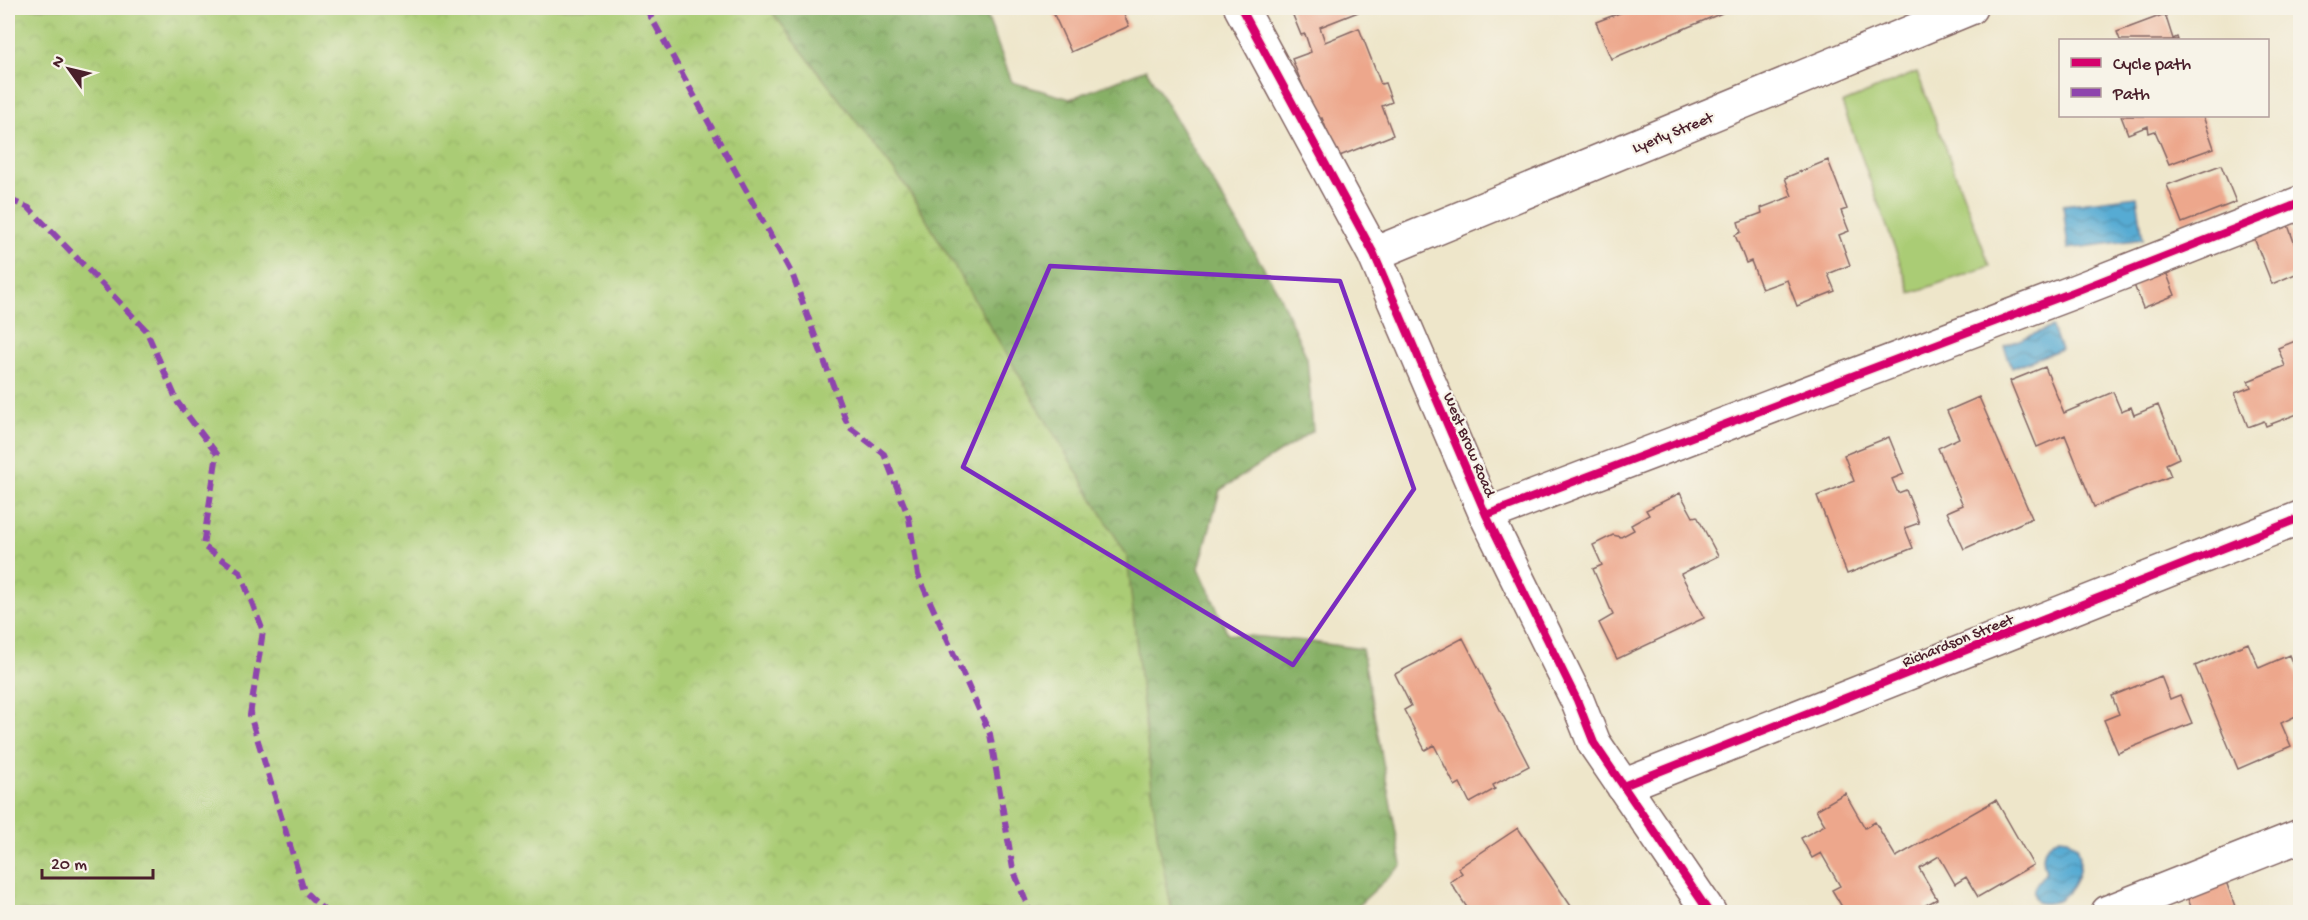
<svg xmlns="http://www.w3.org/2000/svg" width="2308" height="920" font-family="'Gochi Hand',sans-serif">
  <defs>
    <pattern id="forest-crowns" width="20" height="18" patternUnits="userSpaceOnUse" patternTransform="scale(1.5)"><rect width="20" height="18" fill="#87b066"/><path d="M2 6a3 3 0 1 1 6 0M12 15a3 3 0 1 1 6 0" fill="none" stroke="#708f54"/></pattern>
    <pattern id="park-crowns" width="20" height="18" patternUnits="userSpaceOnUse" patternTransform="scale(1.5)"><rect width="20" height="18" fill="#aacc75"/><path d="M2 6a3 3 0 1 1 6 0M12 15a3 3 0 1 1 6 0" fill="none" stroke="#94af65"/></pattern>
    <pattern id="water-waves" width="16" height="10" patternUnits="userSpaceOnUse" patternTransform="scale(1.5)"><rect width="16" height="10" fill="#57abd3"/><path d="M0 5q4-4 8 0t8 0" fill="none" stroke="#4a8bab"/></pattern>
  </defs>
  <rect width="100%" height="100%" fill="#f7f3e8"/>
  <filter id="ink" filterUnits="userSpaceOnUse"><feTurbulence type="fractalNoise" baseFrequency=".0167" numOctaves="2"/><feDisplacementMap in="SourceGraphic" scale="12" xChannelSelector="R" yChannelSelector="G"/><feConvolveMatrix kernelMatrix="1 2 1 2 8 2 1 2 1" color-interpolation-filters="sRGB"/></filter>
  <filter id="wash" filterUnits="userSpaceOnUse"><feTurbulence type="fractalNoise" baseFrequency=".008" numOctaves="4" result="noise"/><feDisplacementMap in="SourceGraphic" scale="24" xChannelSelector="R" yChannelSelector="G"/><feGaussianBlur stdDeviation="1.35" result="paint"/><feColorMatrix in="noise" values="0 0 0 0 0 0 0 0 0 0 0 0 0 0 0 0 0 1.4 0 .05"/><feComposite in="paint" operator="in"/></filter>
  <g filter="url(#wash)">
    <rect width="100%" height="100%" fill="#eee6ca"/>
    <path fill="#aacc75" stroke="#7a7650" stroke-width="1.5" d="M 1917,72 L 1990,266 L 1911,293 L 1842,103 Z"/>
    <path fill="url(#forest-crowns)" stroke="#686848" stroke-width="1.5" d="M 8,8 L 984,8 L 1012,82 L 1070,99 L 1146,69 L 1278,292 L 1307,358 L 1313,431 L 1220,490 L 1199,568 L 1228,634 L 1304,641 L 1362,649 L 1402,865 L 1351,912 L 8,912 Z"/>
    <path fill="url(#park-crowns)" stroke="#7a7650" stroke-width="1.5" d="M 8,8 L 769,8 L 908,189 L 1127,556 L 1157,834 L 1172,912 L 8,912 Z"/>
    <path fill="url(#water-waves)" stroke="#50657f" stroke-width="1.5" d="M 2137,196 L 2143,239 L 2068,249 L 2063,205 Z
      M 2052,327 L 2061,349 L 2012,368 L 2004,346 Z
      M 2060,838 L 2067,839 L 2077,846 C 2088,870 2067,911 2037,902 C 2028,887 2039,883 2046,871 C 2040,855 2043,844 2060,838 Z"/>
    <g id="blocks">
      <path fill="#eda78c" d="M 1051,8 L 1121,8 L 1129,26 L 1071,52 Z
        M 1290,8 L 1356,8 L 1358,12 L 1320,27 L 1325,42 L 1359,28 L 1381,84 L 1385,83 L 1392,102 L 1382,106 L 1393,135 L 1337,157 L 1322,118 L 1316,120 L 1292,59 L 1311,52 L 1305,34 L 1301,35 Z
        M 1624,8 L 1720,8 L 1722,13 L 1611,59 L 1596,22 L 1625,11 Z
        M 2165,14 L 2173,39 L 2177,37 L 2178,40 L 2120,40 L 2117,32 Z
        M 2121,116 L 2203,116 L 2214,148 L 2169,164 L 2155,131 L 2149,133 L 2148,126 L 2128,134 Z
        M 1828,160 L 1847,209 L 1841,211 L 1849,231 L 1839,235 L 1850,265 L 1828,274 L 1835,291 L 1797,306 L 1787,280 L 1762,289 L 1751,261 L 1746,263 L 1735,235 L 1741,232 L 1738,222 L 1762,213 L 1761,208 L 1792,196 L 1785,178 Z
        M 2221,165 L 2236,202 L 2182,223 L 2167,185 Z
        M 2288,225 L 2300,259 L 2300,272 L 2272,284 L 2254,238 Z
        M 2163,264 L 2175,295 L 2143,308 L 2131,277 Z
        M 2300,339 L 2300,413 L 2266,426 L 2264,421 L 2248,427 L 2235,393 L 2251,387 L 2248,381 L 2285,366 L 2278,348 Z
        M 2045,367 L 2064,413 L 2113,392 L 2121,411 L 2131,407 L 2134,415 L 2158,405 L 2179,458 L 2166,464 L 2171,476 L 2094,507 L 2065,435 L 2037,447 L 2010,381 Z
        M 1979,397 L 2032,518 L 1964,549 L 1947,512 L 1963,505 L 1938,448 L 1959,438 L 1947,411 Z
        M 1889,437 L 1904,474 L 1892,479 L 1898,493 L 1906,490 L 1919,523 L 1905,528 L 1913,548 L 1847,574 L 1817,496 L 1854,481 L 1844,455 Z
        M 1680,493 L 1693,517 L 1697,516 L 1718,556 L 1681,574 L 1704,618 L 1617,659 L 1599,623 L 1613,615 L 1593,569 L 1602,565 L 1593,545 L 1613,535 L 1621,537 L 1634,530 L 1631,525 L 1649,515 L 1646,510 Z
        M 1463,638 L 1529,766 L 1493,785 L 1495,789 L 1470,803 L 1460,783 L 1455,786 L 1434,745 L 1425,750 L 1404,710 L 1411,706 L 1395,674 Z
        M 2248,643 L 2259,668 L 2289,655 L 2300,683 L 2300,714 L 2281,723 L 2291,746 L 2238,769 L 2195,666 Z
        M 2161,676 L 2170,699 L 2180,695 L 2192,723 L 2118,753 L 2104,720 L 2119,714 L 2112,696 Z
        M 1845,793 L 1865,828 L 1875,822 L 1896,857 L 1996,800 L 2033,865 L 1978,897 L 1966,877 L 1955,884 L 1939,856 L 1919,868 L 1937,899 L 1924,906 L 1928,912 L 1845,912 L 1832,890 L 1840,886 L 1821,853 L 1812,858 L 1801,838 L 1825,825 L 1816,810 Z
        M 1518,828 L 1575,912 L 1470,912 L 1450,882 L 1462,873 L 1458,868 Z
        M 2224,876 L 2237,912 L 2193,912 L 2185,891 Z"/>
    </g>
  </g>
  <g filter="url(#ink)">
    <use href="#blocks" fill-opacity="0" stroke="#836563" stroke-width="1.5"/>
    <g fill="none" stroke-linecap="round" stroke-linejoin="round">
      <defs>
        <path id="street" d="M 1241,8 L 1374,254 L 1486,515 L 1577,700 L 1594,743 L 1709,912
          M 1374,254 L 1970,8
          M 1486,515 L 2076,291 L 2300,203
          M 1623,786 L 2300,518
          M 2108,912 L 2300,836"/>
      </defs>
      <use href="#street" stroke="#836563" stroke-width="36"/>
      <use href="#street" stroke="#fff" stroke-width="33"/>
      <path stroke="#8e44ad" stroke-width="6" stroke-dasharray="12 6" stroke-linecap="butt" d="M 646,8 L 793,276 L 848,426 L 884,454 L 909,518 L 918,575 L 990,734 L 1013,869 L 1030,912
        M 8,199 L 29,208 L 146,330 L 178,403 L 217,454 L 203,546 L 240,572 L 263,631 L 250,715 L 304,891 L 326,912"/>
      <defs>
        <path id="cycleway" d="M 1241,8 L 1374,254 L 1486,515 L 1577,700 L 1594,743 L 1709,912
          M 1486,515 L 2076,291 L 2300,203
          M 1623,786 L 2300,518"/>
      </defs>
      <use href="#cycleway" stroke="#f7f3e8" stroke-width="11"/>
      <use href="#cycleway" stroke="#d6006c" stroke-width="8"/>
    </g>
  </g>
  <path fill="none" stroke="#7b2cbf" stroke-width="4.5" stroke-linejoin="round" d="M 1050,266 L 1340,281 L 1414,489 L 1293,665 L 963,467 Z"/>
  <g text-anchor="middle" stroke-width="4.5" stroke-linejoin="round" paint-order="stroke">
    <g font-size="16" fill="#4a1f2b" stroke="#f7f3e8">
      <text transform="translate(1672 131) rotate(-22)" y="6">Lyerly Street</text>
      <text transform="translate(1471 444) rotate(67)" y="6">West Brow Road</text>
      <text transform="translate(1957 639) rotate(-22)" y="6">Richardson Street</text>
    </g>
  </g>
  <rect width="2308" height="920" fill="none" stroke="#f7f3e8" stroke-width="30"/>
  <rect x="2059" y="39" width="210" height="78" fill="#f7f3e8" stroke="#b29e9c" stroke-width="1.5"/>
  <rect x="2071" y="58" width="30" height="9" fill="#d6006c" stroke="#b29e9c" stroke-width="1.5"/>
  <text x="2113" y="69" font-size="18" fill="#4a1f2b">Cycle path</text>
  <rect x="2071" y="88" width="30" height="9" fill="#8e44ad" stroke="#b29e9c" stroke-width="1.5"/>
  <text x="2113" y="99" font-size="18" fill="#4a1f2b">Path</text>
  <g transform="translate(69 69) rotate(304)" stroke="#f7f3e8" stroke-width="4.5" paint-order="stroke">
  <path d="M0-4.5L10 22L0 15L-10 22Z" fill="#4a1f2b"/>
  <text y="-9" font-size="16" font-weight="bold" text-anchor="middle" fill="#4a1f2b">N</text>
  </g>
  <path d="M42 869v9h111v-9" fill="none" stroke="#4a1f2b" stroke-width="3"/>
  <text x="51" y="869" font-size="18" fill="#4a1f2b" stroke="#f7f3e8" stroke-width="4.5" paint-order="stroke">20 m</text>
</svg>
